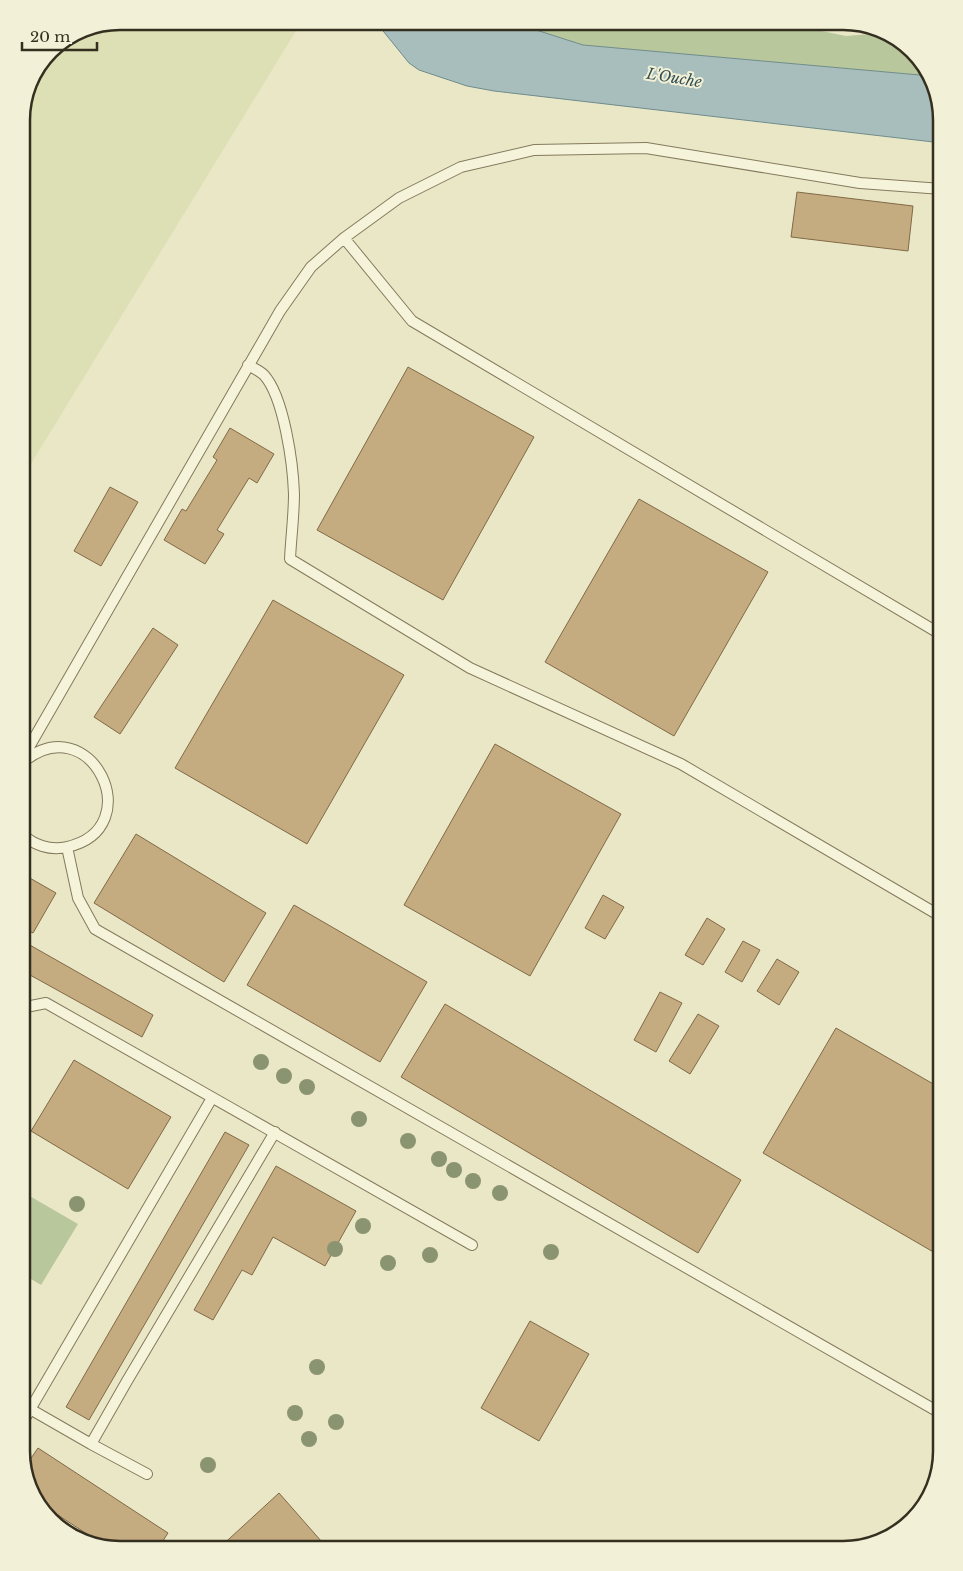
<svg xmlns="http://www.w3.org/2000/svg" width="963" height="1571" font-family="'Libre Baskerville',serif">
  <rect width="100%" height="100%" fill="#eae7c7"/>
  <path fill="#dddfb5" d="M 120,21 L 302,21 L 21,480 L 21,114 L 29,82 L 50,50 L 83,29 Z"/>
  <path fill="#b9c79c" d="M 508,21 L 773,21 L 846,36 L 882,33 L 898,38 L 931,76 L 583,45 Z
    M 21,1191 L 78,1224 L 41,1285 L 21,1273 Z"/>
  <path fill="#a8bebc" stroke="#6f8c8b" d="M 375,21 L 508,21 L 583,45 L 931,76 L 942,120 L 942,143 L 494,91 L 467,86 L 419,70 L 409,63 Z"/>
  <path fill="#c4ab80" stroke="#816a46" d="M 797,192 L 913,206 L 908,251 L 791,237 Z
    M 408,367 L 534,437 L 443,600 L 317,530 Z
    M 230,428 L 274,454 L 257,483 L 249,478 L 217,530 L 224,534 L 205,564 L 164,540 L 182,509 L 186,511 L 217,460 L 213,457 Z
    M 110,487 L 138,502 L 101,566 L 74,551 Z
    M 639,499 L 768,572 L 674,736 L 545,662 Z
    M 273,600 L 404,675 L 307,844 L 175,768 Z
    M 153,628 L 178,645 L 120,734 L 94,717 Z
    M 495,744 L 621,814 L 530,976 L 404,905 Z
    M 136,834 L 266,913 L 224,982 L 94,903 Z
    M 21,873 L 56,893 L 33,933 L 21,927 Z
    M 603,895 L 624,907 L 605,939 L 585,928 Z
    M 294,905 L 427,982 L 380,1062 L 247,985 Z
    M 707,918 L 725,929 L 703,965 L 685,955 Z
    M 21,940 L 153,1015 L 142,1037 L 21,970 Z
    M 743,941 L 760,950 L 742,982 L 725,972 Z
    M 777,959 L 799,972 L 779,1005 L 757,991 Z
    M 660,992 L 682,1003 L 656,1052 L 634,1040 Z
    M 445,1004 L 741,1180 L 698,1253 L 401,1077 Z
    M 698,1014 L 719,1026 L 690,1074 L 669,1061 Z
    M 836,1028 L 942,1089 L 942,1257 L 763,1153 Z
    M 74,1060 L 171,1117 L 128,1189 L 31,1131 Z
    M 225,1132 L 249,1145 L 89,1420 L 66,1407 Z
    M 276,1166 L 356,1211 L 325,1266 L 273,1237 L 252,1275 L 242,1270 L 213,1320 L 194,1310 Z
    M 530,1321 L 589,1354 L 539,1441 L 481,1408 Z
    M 38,1448 L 168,1533 L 157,1550 L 114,1550 L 107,1547 L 38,1502 L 32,1495 L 25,1467 Z
    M 279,1493 L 329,1550 L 217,1550 Z"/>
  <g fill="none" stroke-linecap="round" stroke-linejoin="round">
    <defs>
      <path id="service" d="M 344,238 L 412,321 L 942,635
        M 248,365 C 253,368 260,371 264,375 C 284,397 293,464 294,494 C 294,515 291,538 290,559 L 470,668 L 681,764 L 942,917
        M 21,761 L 280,311 L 311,267 L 344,238 L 399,198 L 461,167 L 534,150 L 646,148 L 860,183 L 942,189
        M 21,833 C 33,845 50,851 67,847 C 151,828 90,704 22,763
        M 67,847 L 78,898 L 95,929 L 942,1414
        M 21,1008 L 46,1003 L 472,1245
        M 30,1409 L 91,1444 L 147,1474
        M 21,1425 L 212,1098
        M 91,1444 L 127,1381 L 275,1132"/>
    </defs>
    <use href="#service" stroke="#847a5e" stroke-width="12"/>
    <use href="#service" stroke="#f5f3d9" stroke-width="10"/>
  </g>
  <g fill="#8b9470">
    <circle cx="261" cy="1062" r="8"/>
    <circle cx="284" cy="1076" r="8"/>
    <circle cx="307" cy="1087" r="8"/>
    <circle cx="359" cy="1119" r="8"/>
    <circle cx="408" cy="1141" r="8"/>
    <circle cx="439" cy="1159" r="8"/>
    <circle cx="454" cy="1170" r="8"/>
    <circle cx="473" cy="1181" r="8"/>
    <circle cx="500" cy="1193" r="8"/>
    <circle cx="77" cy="1204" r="8"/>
    <circle cx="363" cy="1226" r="8"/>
    <circle cx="335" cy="1249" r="8"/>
    <circle cx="551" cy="1252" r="8"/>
    <circle cx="430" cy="1255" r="8"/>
    <circle cx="388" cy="1263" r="8"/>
    <circle cx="317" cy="1367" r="8"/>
    <circle cx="295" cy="1413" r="8"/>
    <circle cx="336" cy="1422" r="8"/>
    <circle cx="309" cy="1439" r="8"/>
    <circle cx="208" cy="1465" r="8"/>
  </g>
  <g text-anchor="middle" stroke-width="4" stroke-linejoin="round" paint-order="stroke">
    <g font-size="15" font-style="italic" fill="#314f54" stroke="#f2f0d6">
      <text transform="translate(674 78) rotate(9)" y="5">L'Ouche</text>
    </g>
  </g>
  <path d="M0 0H963V1571H0ZM120 30H843A90 90 0 0 1 933 120V1451A90 90 0 0 1 843 1541H120A90 90 0 0 1 30 1451V120A90 90 0 0 1 120 30Z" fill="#f2f0d6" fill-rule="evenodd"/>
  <path fill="none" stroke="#352f20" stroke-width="2.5" d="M120 30H843A90 90 0 0 1 933 120V1451A90 90 0 0 1 843 1541H120A90 90 0 0 1 30 1451V120A90 90 0 0 1 120 30Z"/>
  <path d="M22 42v8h75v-8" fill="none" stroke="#352f20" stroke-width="2.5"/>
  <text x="30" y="42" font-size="15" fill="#352f20" stroke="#f2f0d6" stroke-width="4" paint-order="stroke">20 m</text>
</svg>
